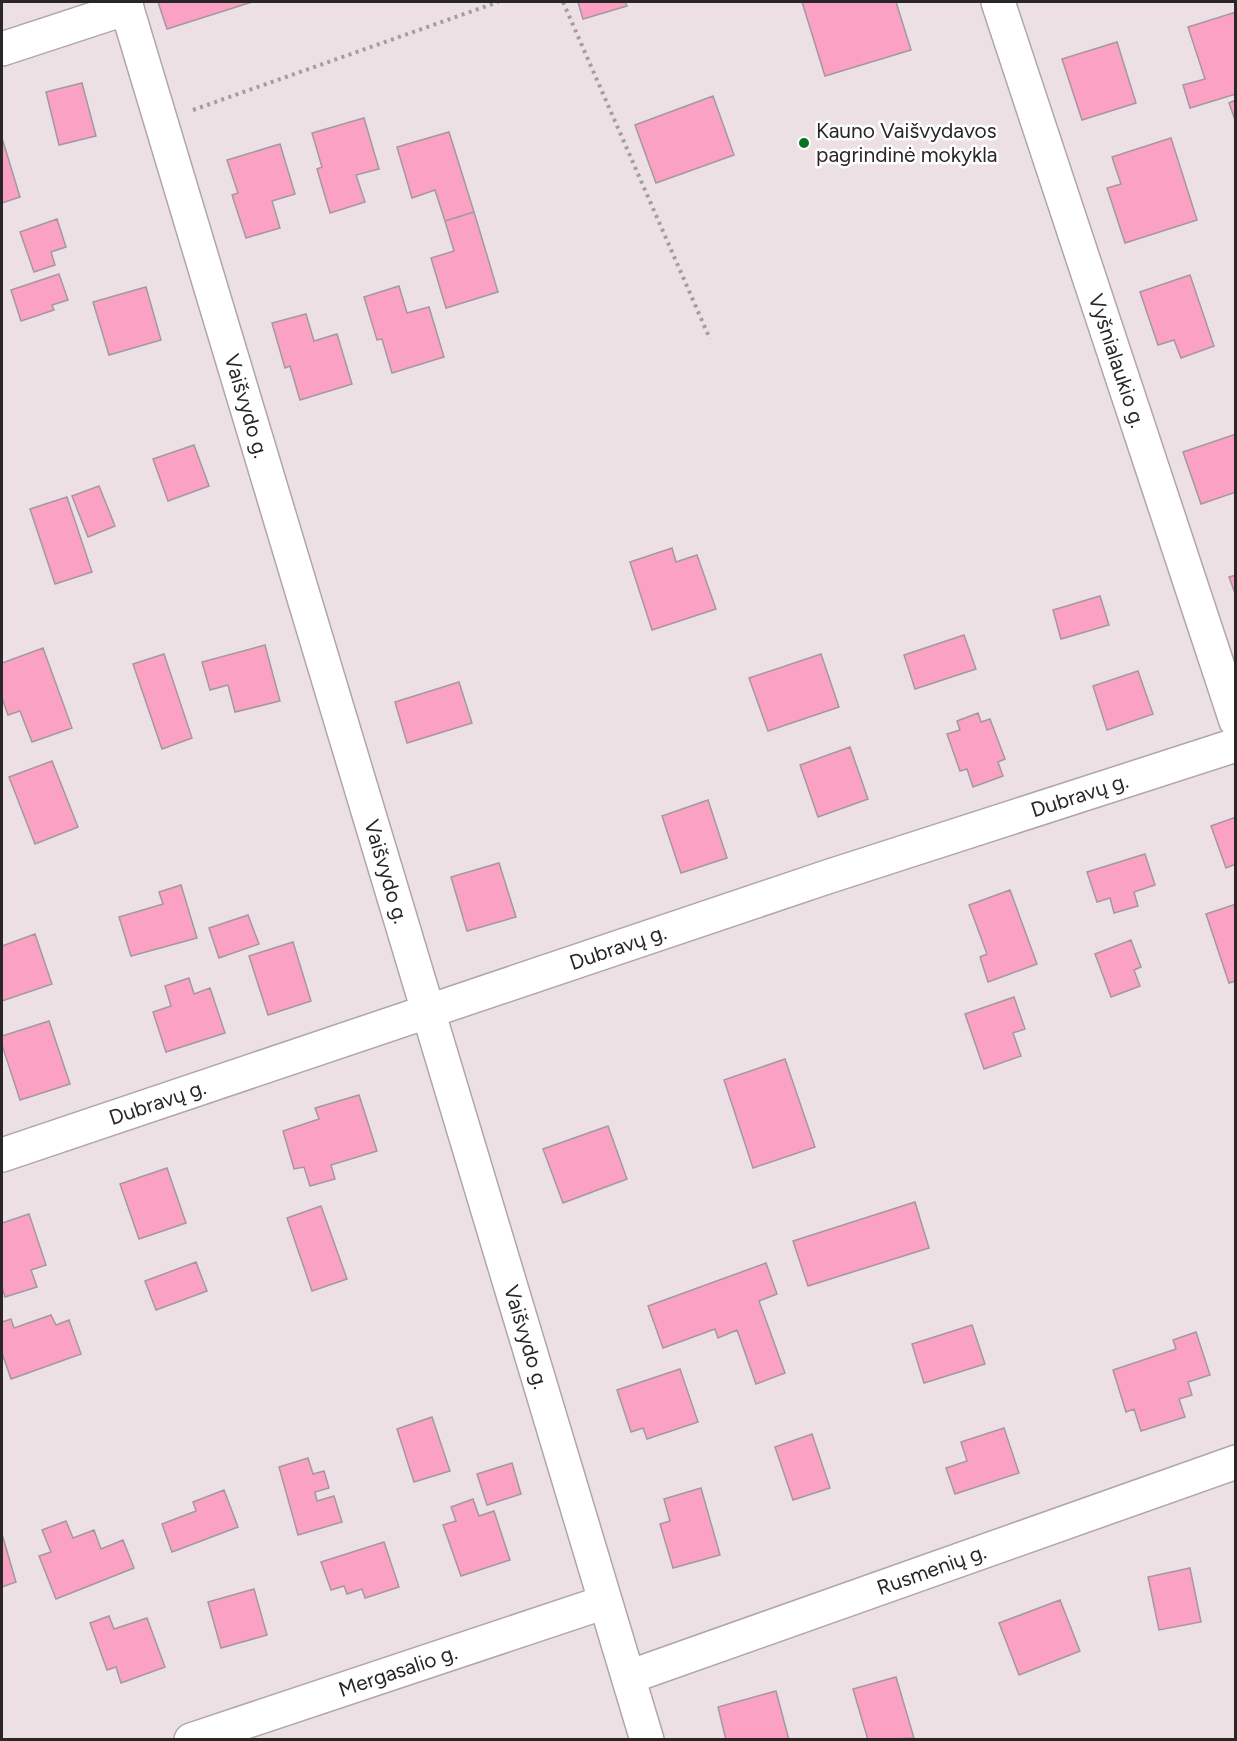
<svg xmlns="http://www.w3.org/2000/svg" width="1237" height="1741" font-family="Figtree,sans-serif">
  <rect width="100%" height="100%" fill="#ece0e4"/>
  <path fill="#faa1c4" stroke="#a3999c" stroke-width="1.5" d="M 158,2 L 252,2 L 167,29 Z
    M 578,2 L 625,2 L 627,6 L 583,19 Z
    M 802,2 L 896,2 L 911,50 L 825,76 Z
    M 1236,12 L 1236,94 L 1190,108 L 1183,85 L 1205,79 L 1188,27 Z
    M 1117,42 L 1136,103 L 1082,120 L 1062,59 Z
    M 82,83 L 96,136 L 59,145 L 46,92 Z
    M 713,96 L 734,155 L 656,183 L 635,125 Z
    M 1236,100 L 1236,123 L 1229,103 Z
    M 364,118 L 379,169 L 356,175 L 365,202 L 330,213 L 317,169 L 322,167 L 312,133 Z
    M 449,132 L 474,212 L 445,221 L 435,190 L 412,198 L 397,147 Z
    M 2,138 L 20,197 L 2,203 Z
    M 1171,138 L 1197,220 L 1125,243 L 1107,188 L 1121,184 L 1112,157 Z
    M 280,144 L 295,194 L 272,201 L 280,228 L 246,238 L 232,195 L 238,193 L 227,160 Z
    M 474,212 L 498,292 L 446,308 L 431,258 L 454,251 L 445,221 Z
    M 57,219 L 66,247 L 51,252 L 55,265 L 34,272 L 20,232 Z
    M 59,274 L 68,300 L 52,305 L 54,310 L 21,321 L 11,290 Z
    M 1190,275 L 1214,346 L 1181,358 L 1174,340 L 1158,345 L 1140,292 Z
    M 399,286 L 407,313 L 429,307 L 444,357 L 392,373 L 382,339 L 377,340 L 364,297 Z
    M 146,287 L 161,340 L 109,355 L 93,302 Z
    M 306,314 L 314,341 L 337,334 L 352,384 L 300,400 L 290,366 L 285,368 L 272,323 Z
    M 1236,434 L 1236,492 L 1201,504 L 1183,452 Z
    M 194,445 L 209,486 L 168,501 L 153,459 Z
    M 99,486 L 115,526 L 88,537 L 72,496 Z
    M 67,497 L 92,572 L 55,584 L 30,509 Z
    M 672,548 L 676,562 L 697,555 L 716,609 L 652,630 L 630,562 Z
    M 1236,575 L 1236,596 L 1229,577 Z
    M 1100,596 L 1109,625 L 1061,639 L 1053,610 Z
    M 964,635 L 976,669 L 915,689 L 904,655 Z
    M 265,645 L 280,701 L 235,712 L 228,685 L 210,690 L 202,662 Z
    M 43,648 L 72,728 L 32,742 L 20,711 L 8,715 L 2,698 L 2,663 Z
    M 164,654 L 192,738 L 162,749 L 133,664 Z
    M 821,654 L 839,707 L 768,731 L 749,678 Z
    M 1138,671 L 1153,714 L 1107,730 L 1093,686 Z
    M 459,682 L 472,723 L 407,743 L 395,702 Z
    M 978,713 L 981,722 L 990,719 L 1005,759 L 998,762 L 1003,776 L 973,787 L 967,769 L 960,771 L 947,734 L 960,730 L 957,721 Z
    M 850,747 L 868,799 L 818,817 L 800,765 Z
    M 52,761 L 78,827 L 35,844 L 9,777 Z
    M 708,800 L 727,858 L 681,873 L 662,816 Z
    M 1236,817 L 1236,864 L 1226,868 L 1211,826 Z
    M 1145,854 L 1155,885 L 1134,892 L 1138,906 L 1114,913 L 1110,898 L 1097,902 L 1087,872 Z
    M 499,863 L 516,917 L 467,931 L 451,877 Z
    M 181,885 L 197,938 L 131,956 L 119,917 L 163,904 L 159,892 Z
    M 1010,890 L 1037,964 L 988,982 L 980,957 L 987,954 L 969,905 Z
    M 1236,904 L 1236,981 L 1229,983 L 1206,914 Z
    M 248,915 L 259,944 L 219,958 L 209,928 Z
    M 35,934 L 52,984 L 2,1001 L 2,946 Z
    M 1131,940 L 1141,967 L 1134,970 L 1140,986 L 1111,997 L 1095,954 Z
    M 293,942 L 311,1001 L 268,1015 L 249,956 Z
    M 189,978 L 194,994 L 210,988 L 225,1033 L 166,1052 L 153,1012 L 171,1006 L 165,986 Z
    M 1014,997 L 1025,1029 L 1013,1033 L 1021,1056 L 984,1069 L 965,1014 Z
    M 49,1021 L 70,1084 L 20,1100 L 2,1045 L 2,1036 Z
    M 785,1059 L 815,1147 L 753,1168 L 724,1080 Z
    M 359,1095 L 377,1151 L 331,1165 L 335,1179 L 310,1186 L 304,1167 L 294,1169 L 283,1131 L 319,1119 L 315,1108 Z
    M 608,1126 L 627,1179 L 563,1203 L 543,1149 Z
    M 167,1168 L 186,1223 L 139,1239 L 120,1184 Z
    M 915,1202 L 929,1248 L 808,1286 L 793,1241 Z
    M 321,1206 L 347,1279 L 312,1291 L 287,1218 Z
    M 29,1214 L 46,1265 L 31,1270 L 37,1287 L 5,1297 L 2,1287 L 2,1223 Z
    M 196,1262 L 207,1291 L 156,1310 L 145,1281 Z
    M 766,1263 L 777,1294 L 759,1301 L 785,1373 L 756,1384 L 737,1330 L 718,1338 L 715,1329 L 663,1348 L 648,1306 Z
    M 51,1315 L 56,1325 L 69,1320 L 81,1354 L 11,1379 L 2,1353 L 2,1322 L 11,1319 L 14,1328 Z
    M 972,1325 L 985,1364 L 924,1383 L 912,1344 Z
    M 1196,1332 L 1210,1375 L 1188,1382 L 1192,1395 L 1179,1399 L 1185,1417 L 1141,1431 L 1134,1409 L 1126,1412 L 1113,1370 L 1176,1349 L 1173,1340 Z
    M 680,1369 L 698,1422 L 647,1439 L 643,1428 L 631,1432 L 617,1390 Z
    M 432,1417 L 450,1471 L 414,1482 L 397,1429 Z
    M 1004,1428 L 1019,1473 L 955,1494 L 946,1468 L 967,1461 L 961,1442 Z
    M 812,1434 L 830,1488 L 793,1500 L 775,1447 Z
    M 308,1458 L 313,1474 L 324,1471 L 329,1488 L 315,1492 L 317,1501 L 334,1496 L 342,1522 L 298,1535 L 279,1467 Z
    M 512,1463 L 521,1494 L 487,1505 L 477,1474 Z
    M 701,1488 L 720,1555 L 673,1568 L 660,1524 L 670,1521 L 664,1499 Z
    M 224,1490 L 238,1527 L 172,1552 L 162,1524 L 196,1511 L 193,1502 Z
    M 473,1499 L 479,1516 L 494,1511 L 510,1560 L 461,1576 L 443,1525 L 456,1521 L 451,1507 Z
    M 66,1521 L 73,1538 L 94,1530 L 101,1549 L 123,1540 L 134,1568 L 56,1599 L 39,1556 L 51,1552 L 42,1530 Z
    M 2,1534 L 16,1582 L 2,1587 Z
    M 384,1542 L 399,1587 L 365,1598 L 362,1589 L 347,1594 L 344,1586 L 331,1590 L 321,1562 Z
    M 1190,1568 L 1201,1622 L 1159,1630 L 1148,1577 Z
    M 254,1589 L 267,1635 L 221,1648 L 208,1602 Z
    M 1060,1600 L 1080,1651 L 1019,1675 L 999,1623 Z
    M 109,1616 L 114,1629 L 147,1618 L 165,1667 L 121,1683 L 116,1667 L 107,1670 L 90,1623 Z
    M 896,1677 L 914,1738 L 868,1740 L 853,1689 Z
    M 776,1691 L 789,1740 L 726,1740 L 718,1707 Z"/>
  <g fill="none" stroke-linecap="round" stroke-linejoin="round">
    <defs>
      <g id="minor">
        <path id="s1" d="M 125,2 L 647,1740"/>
        <path id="s2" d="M 998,2 L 1236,721"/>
        <path d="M 2,49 L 127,8"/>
        <path id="s3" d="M 2,1155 L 827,877 L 1236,745"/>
        <path id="s4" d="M 629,1677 L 1236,1462"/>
        <path id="s5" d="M 191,1740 L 605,1602"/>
      </g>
    </defs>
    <use href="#minor" stroke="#b0a6a9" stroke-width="36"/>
    <path stroke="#a59c9e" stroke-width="4" stroke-dasharray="3 4.5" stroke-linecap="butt" d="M 563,2 L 710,339
      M 193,110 L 498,2"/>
    <use href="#minor" stroke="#fff" stroke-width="33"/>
  </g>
  <circle fill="#0b7120" stroke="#fff" stroke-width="2" cx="804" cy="143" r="6"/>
  <g text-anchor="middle" stroke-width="5" stroke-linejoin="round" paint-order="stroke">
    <g font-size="21" fill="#2a2627" stroke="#fff" text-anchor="start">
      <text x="816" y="138">Kauno Vaišvydavos<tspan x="816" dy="24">pagrindinė mokykla</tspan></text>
    </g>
    <g font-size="21" fill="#2a2627" stroke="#fff">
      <text dy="7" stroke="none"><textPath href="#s2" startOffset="378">Vyšnialaukio g.</textPath></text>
      <text dy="7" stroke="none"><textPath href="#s1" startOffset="422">Vaišvydo g.</textPath></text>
      <text dy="7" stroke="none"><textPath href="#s3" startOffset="1136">Dubravų g.</textPath></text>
      <text dy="7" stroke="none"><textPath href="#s1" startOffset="908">Vaišvydo g.</textPath></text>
      <text dy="7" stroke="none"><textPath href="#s3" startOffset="650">Dubravų g.</textPath></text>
      <text dy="7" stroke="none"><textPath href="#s3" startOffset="164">Dubravų g.</textPath></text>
      <text dy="7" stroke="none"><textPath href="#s1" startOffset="1394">Vaišvydo g.</textPath></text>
      <text dy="7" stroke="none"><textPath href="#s4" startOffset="321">Rusmenių g.</textPath></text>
      <text dy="7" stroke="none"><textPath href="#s5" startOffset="218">Mergasalio g.</textPath></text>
    </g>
  </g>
  <rect width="1237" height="1741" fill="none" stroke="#2a2627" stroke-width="6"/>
</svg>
